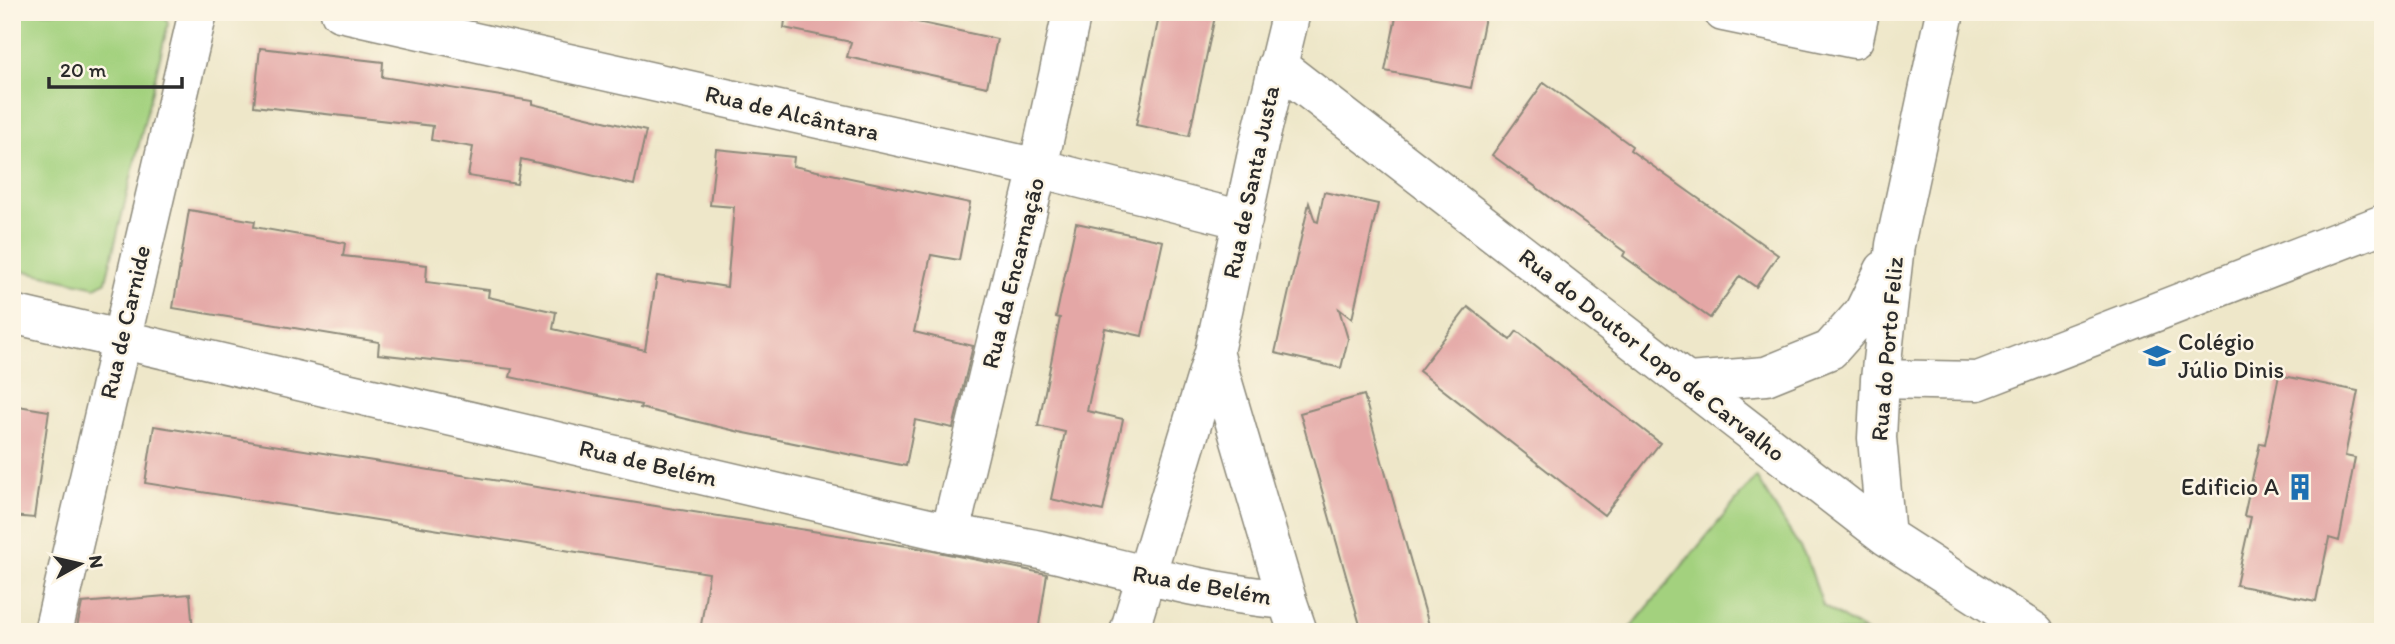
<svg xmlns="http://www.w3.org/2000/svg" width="2395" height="644" font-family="Itim,sans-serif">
  <rect width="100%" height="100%" fill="#fcf5e5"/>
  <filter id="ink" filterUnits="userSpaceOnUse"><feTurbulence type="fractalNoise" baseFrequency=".0143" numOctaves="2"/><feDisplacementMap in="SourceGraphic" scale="14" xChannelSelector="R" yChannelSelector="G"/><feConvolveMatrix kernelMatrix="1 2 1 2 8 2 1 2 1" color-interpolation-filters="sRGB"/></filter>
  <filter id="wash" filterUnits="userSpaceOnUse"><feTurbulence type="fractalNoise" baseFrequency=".00686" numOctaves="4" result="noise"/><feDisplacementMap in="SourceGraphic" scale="28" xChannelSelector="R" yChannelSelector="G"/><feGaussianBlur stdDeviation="1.57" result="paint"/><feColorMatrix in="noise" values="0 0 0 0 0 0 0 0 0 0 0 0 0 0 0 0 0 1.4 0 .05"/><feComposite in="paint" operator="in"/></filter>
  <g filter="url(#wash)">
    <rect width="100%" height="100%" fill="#eee7c9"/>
    <path fill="#a3d17e" stroke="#677e54" stroke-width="2" d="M 12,12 L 154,12 C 163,14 166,15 168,24 L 106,281 L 96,287 L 12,268 Z
      M 1756,477 L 1807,559 L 1823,606 L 1866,632 L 1627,632 Z"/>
    <g id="blocks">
      <path fill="#e4a7a6" d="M 786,12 L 904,12 L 903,19 L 997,39 L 987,87 L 847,57 L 851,42 L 784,28 Z
        M 1160,12 L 1216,12 L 1189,136 L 1136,125 Z
        M 1397,12 L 1486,12 L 1471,88 L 1385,71 Z
        M 260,48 L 383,62 L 382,77 L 532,101 L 532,104 L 646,131 L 634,185 L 521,159 L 517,184 L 468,176 L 473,147 L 431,140 L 433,126 L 254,106 Z
        M 1544,82 L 1632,146 L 1630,150 L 1778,255 L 1756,287 L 1740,276 L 1710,318 L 1623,256 L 1625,252 L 1492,155 Z
        M 716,149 L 794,157 L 793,166 L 970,203 L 959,260 L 931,255 L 914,332 L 973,346 L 953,428 L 915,420 L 906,466 L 740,432 L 640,408 L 641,405 L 510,377 L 512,369 L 378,354 L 379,342 L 173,308 L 189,210 L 255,221 L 254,227 L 345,243 L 343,256 L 427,265 L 426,282 L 489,290 L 488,297 L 556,312 L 553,329 L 645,350 L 657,276 L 727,287 L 734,207 L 710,205 Z
        M 1324,192 L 1378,204 L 1352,319 L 1339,309 L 1348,339 L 1341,368 L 1275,353 L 1309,203 L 1315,221 L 1318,222 Z
        M 1076,223 L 1163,241 L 1142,336 L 1105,328 L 1087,411 L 1123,419 L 1103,511 L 1051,499 L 1065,432 L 1038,426 L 1060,318 L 1056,317 Z
        M 1468,307 L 1510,340 L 1517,331 L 1660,443 L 1604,515 L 1419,371 Z
        M 2279,375 L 2358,391 L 2345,456 L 2355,458 L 2339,541 L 2329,538 L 2316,601 L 2236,585 L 2251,517 L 2244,516 L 2260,443 L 2265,444 Z
        M 1364,395 L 1382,461 L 1431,632 L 1362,632 L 1300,413 Z
        M 12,405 L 49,411 L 34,518 L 12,516 Z
        M 154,426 L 913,547 L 1047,574 L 1038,632 L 700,632 L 709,573 L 145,483 Z
        M 190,594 L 193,632 L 76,632 L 82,603 Z"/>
    </g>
  </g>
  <g filter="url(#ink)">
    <use href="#blocks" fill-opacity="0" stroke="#8c897a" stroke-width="2"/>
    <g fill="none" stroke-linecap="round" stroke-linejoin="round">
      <defs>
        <path id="minor" d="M 340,12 L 1038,168 L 1243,220
          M 1723,12 L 1854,39 L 1860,12
          M 1277,65 L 1886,536 L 2035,632
          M 12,314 L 950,533 C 989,541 1028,546 1066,556 C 1139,573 1212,594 1287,600
          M 1214,352 L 1287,600 L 1298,632
          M 1880,379 L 1978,381 L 2383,224
          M 1688,382 L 1766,376 L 1830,350 L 1863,313 L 1884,270
          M 950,533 L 1038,168 L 1072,12
          M 1886,536 L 1877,438 L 1880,379 L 1895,245 L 1945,12
          M 53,632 L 198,12
          M 1129,632 L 1214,352 L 1259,144 L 1291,12"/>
      </defs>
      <use href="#minor" stroke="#8c897a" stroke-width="41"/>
      <use href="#minor" stroke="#fff" stroke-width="38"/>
    </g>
  </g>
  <defs>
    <symbol id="school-bare" viewBox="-9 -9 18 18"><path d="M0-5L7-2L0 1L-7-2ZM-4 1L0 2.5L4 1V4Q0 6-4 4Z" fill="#1f6fb2" stroke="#fcf5e5" stroke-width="2.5" paint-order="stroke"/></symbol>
    <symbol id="building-bare" viewBox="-9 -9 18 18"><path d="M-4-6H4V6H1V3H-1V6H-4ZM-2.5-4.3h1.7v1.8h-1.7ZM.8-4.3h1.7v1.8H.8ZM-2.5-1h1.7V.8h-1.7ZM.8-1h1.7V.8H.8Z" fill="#1f6fb2" stroke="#fcf5e5" stroke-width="2.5" paint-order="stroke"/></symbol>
  </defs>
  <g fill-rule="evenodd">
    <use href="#school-bare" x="2138" y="337" width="38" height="38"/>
    <use href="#building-bare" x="2281" y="468" width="38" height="38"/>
  </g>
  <g text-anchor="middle" stroke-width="5" stroke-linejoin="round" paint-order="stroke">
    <g font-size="24" fill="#2b2b2b" stroke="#fcf5e5">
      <text transform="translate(792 113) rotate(13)" y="8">Rua de Alcântara</text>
      <text transform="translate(1251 182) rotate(-78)" y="8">Rua de Santa Justa</text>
      <text transform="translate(1013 273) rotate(-76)" y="8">Rua da Encarnação</text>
      <text transform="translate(125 322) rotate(-77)" y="8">Rua de Carnide</text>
      <text transform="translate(1887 349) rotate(-85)" y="8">Rua do Porto Feliz</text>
      <text transform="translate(1652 355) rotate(38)" y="8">Rua do Doutor Lopo de Carvalho</text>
      <text transform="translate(648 463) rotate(13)" y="8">Rua de Belém</text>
      <text transform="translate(1202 585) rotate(10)" y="8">Rua de Belém</text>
    </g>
    <g font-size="24" fill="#2b2b2b" stroke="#fcf5e5" text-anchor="start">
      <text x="2178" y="350">Colégio<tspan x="2178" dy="28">Júlio Dinis</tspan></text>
      <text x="2279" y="495" text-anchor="end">Edificio A</text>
    </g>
  </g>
  <rect width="2395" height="644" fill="none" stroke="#fcf5e5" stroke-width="42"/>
  <g transform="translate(80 564) rotate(82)" stroke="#fcf5e5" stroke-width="5" paint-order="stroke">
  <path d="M0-5L12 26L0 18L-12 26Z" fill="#2b2b2b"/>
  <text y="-10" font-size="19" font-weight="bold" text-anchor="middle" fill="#2b2b2b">N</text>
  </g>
  <path d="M49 77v10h133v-10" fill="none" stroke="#2b2b2b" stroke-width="3.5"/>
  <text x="60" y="77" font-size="21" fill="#2b2b2b" stroke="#fcf5e5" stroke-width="5" paint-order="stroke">20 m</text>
</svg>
